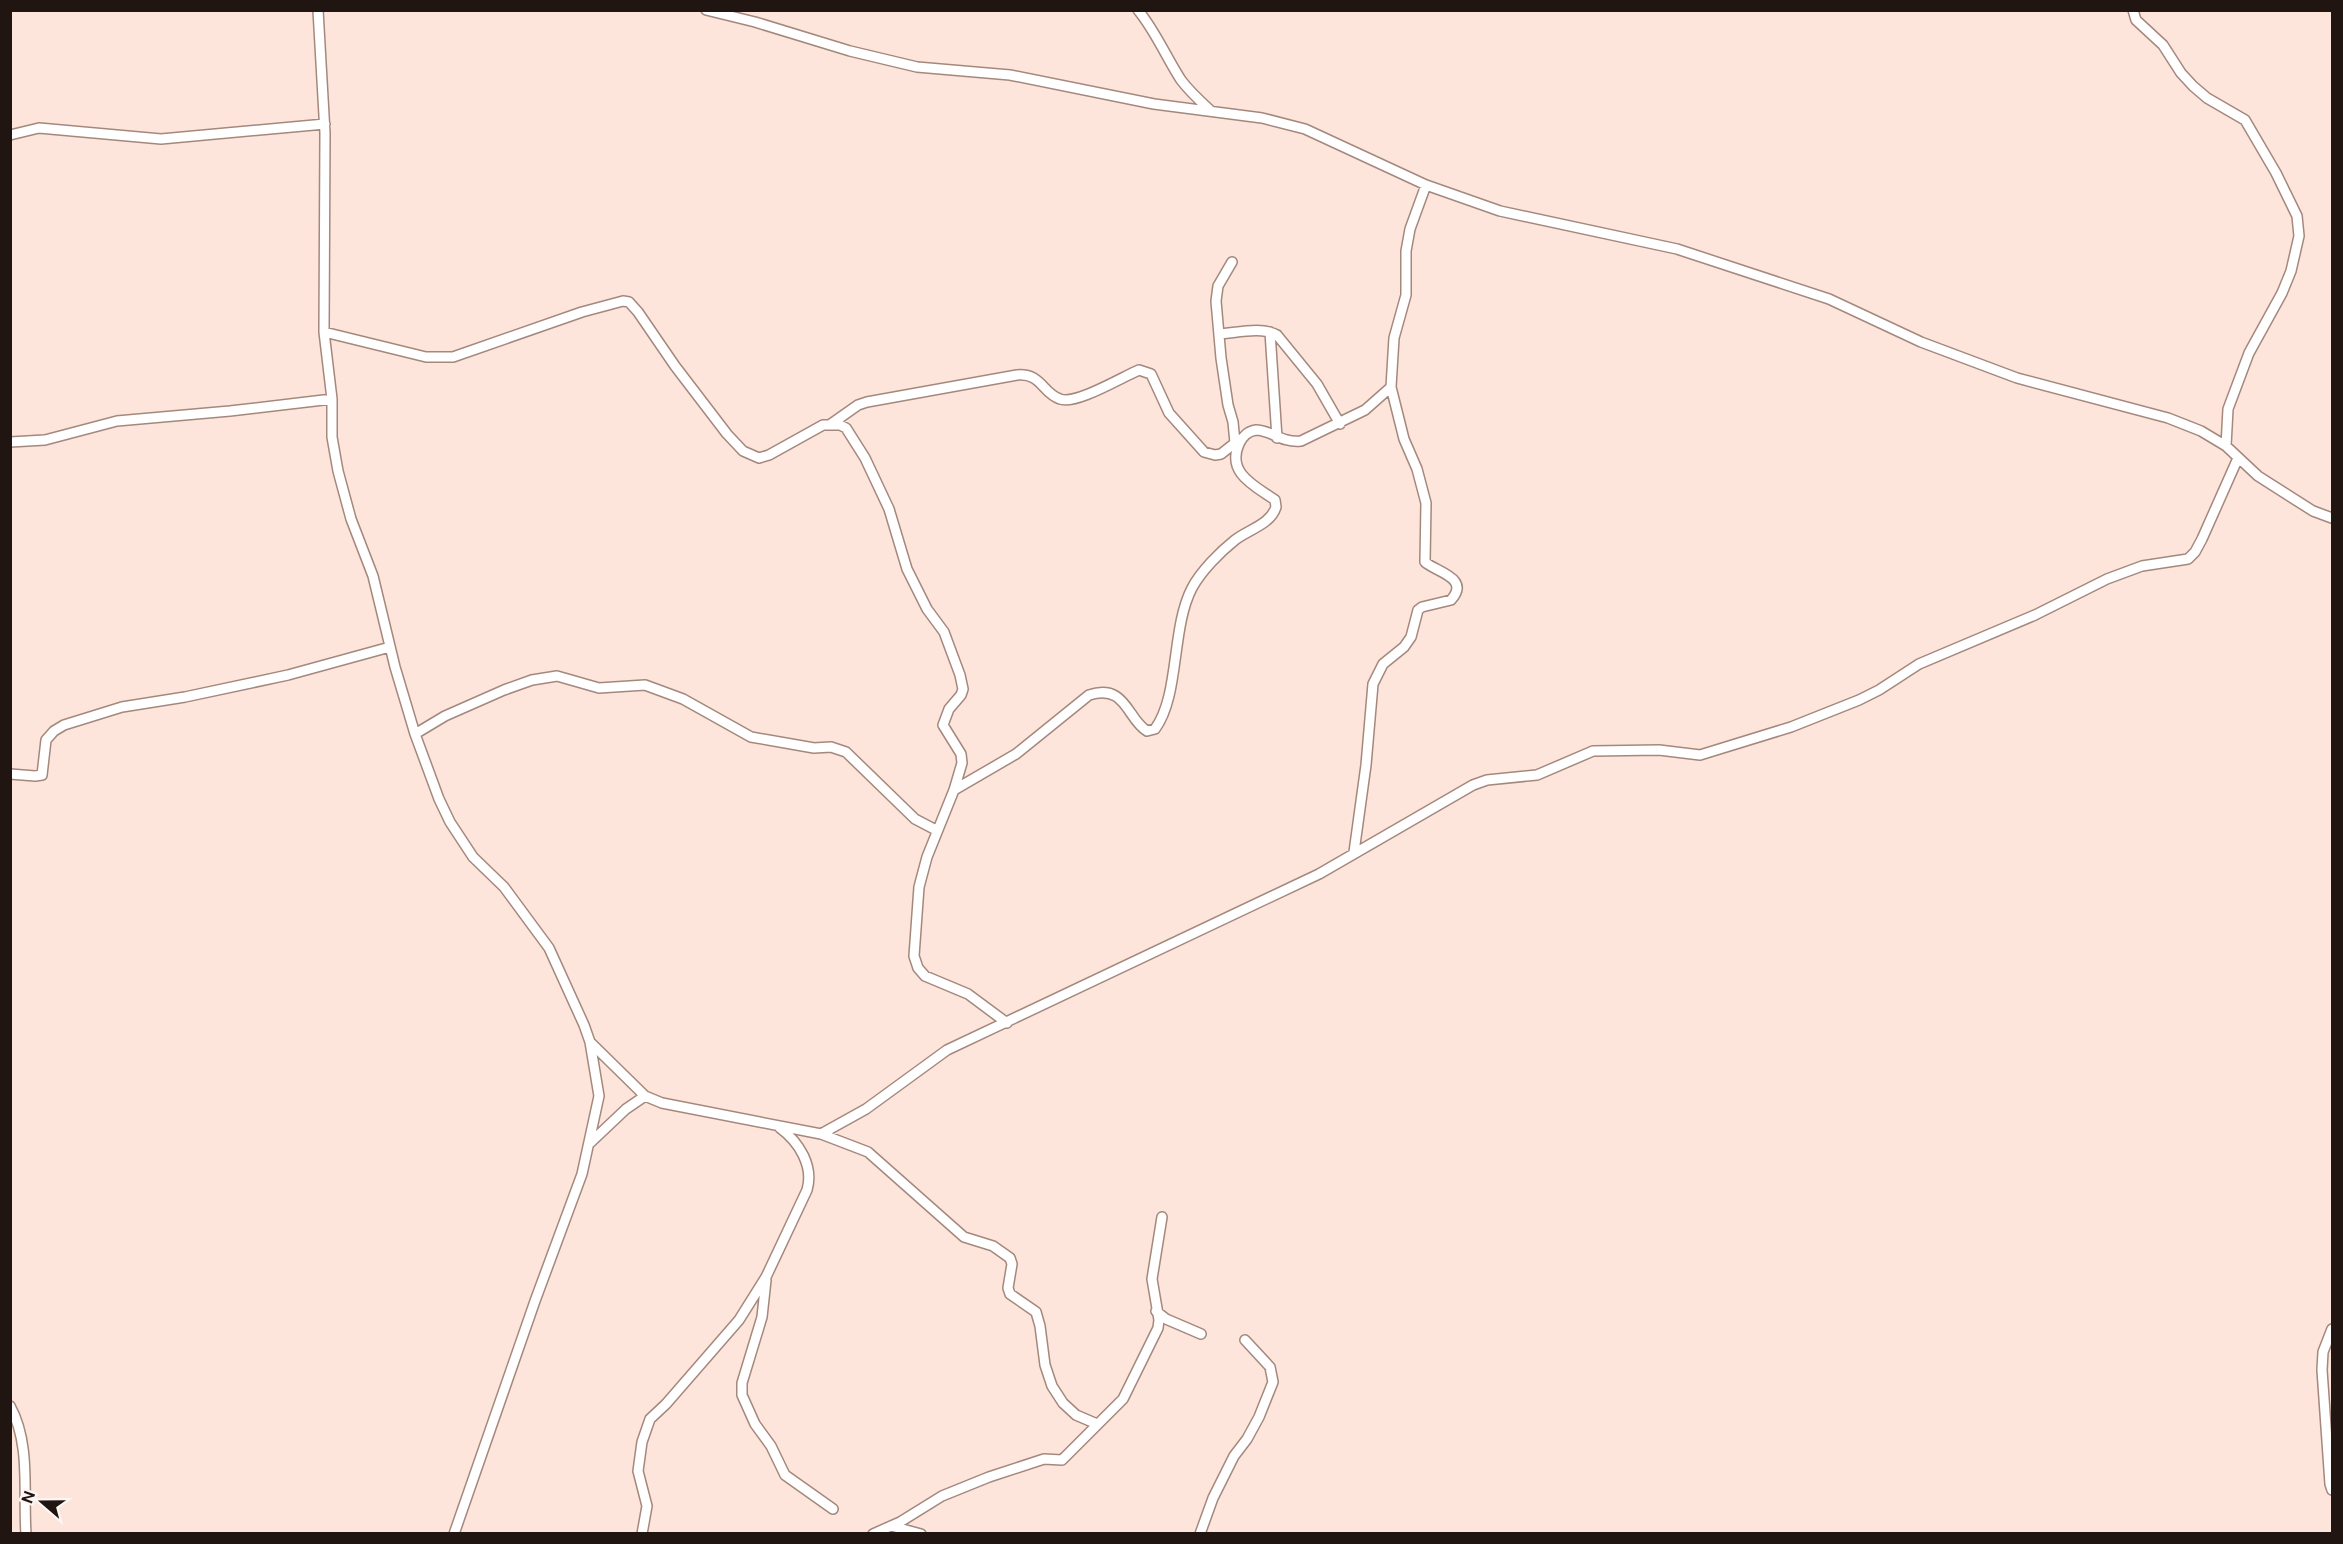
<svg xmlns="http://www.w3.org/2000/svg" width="2343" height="1544" font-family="'DM Sans',sans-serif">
  <rect width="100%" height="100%" fill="#fde5db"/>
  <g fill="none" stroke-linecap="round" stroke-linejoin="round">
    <defs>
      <path id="minor" d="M 318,10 L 325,133 L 324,332 L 332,399 L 332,437 L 338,471 L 351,519 L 373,576 L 395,667 L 415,734 L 439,799 L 450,822 L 473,857 L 504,887 L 549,948 L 584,1025 L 590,1042 L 599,1096 L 582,1174 L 535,1301 L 454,1534
        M 706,10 L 755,22 L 850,51 L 917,67 L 1010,75 L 1154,104 L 1262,118 L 1305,129 L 1426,185 L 1500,211 L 1677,249 L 1829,299 L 1921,342 L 2017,378 L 2168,418 L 2201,431 L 2226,446 L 2258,476 L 2313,511 L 2332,518
        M 1138,10 C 1156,32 1166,57 1181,80 C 1190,92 1200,101 1211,111
        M 2133,10 L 2136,20 L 2163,45 L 2181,73 L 2193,86 L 2207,98 L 2245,120 L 2276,173 L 2297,216 L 2299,236 L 2291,271 L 2282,293 L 2249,353 L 2228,409 L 2226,446
        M 10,135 L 39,128 L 161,139 L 325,124
        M 1232,262 L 1218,286 L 1216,301 L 1221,358 L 1228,405 L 1233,422 L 1235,443
        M 324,332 L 426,357 L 453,357 L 582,312 L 623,301 L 629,302 L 638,312 L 675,366 L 727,434 L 743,451 L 759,458 L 769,455 L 823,425 L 840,425 L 846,428 L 865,458 L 889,509 L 907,569 L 927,609 L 944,632 L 960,675 L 963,689 L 961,695 L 949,709 L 943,725 L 961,754 L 962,763 L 954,790 L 927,857 L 919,887 L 914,956 L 918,968 L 925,976 L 968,994 L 1007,1023
        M 1270,332 L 1277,438
        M 1219,334 C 1236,333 1262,326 1277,335 L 1317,384 L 1340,424
        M 831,424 L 858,405 L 867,402 L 1017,375 C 1042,373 1042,393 1060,399 C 1076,405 1122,377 1139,370 L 1151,374 L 1169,413 L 1204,452 L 1215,455 L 1221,454 L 1240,439
        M 10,442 L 45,440 L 117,421 L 230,411 L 332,399
        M 415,734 L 445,716 L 504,690 L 532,680 L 557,676 L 599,688 L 645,685 L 683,699 L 751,737 L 814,748 L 831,747 L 846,752 L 915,819 L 936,830
        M 10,774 L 35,776 L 42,775 L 46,740 L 54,731 L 64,725 L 122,707 L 185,697 L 288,675 L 390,647
        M 954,790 L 1016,754 L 1089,695 C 1126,683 1127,719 1147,731 L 1155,729 C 1180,695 1171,628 1192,588 C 1201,571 1220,552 1235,540 C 1249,529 1270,525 1276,507 L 1275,500 C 1255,486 1226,473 1239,444 C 1242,437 1248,431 1256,430 C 1271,430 1281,443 1301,441 L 1365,410 L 1391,387
        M 1354,852 L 1366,765 L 1373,684 L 1383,664 L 1404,647 L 1411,637 L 1418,610 L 1422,607 L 1451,600 C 1471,578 1436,572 1425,562 L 1426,503 L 1417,469 L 1404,439 L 1391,387 L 1394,338 L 1406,295 L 1406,251 L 1410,229 L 1426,185
        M 590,1042 L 645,1096 L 662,1103 L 821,1134 L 866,1109 L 947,1050 L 1319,874 L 1473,785 L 1487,780 L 1537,775 L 1593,751 L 1659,750 L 1700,755 L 1791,727 L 1859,700 L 1879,690 L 1919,664 L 2035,615 L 2107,579 L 2142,566 L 2188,559 L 2195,552 L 2202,539 L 2238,458
        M 821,1134 L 868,1152 L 964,1237 L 993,1246 L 1010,1258 L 1012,1264 L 1008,1288 L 1010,1294 L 1036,1312 L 1040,1326 L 1045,1365 L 1052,1386 L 1063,1403 L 1076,1415 L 1097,1424
        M 590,1143 L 626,1109 L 645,1096
        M 766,1280 L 762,1317 L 742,1383 L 742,1395 L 755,1424 L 771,1446 L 785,1475 L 833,1509
        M 1156,1311 L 1166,1319 L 1201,1334
        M 2332,1329 L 2323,1352 L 2322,1370 L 2330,1484 L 2332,1490
        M 10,1406 C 31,1444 23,1492 26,1534
        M 891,1526 L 921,1534
        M 642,1534 L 647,1506 L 638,1471 L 642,1442 L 650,1419 L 666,1404 L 739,1320 L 766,1277 L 807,1190 C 814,1166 799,1142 780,1128
        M 873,1534 L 900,1522 L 942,1496 L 989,1477 L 1044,1459 L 1062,1460 L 1123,1399 L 1158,1328 L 1159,1320 L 1152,1279 L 1162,1217
        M 1200,1534 L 1213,1498 L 1234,1456 L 1247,1439 L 1259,1417 L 1273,1382 L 1270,1367 L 1245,1340"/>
    </defs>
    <use href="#minor" stroke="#a4887d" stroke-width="12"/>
    <use href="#minor" stroke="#fff" stroke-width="9"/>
  </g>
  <rect width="2343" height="1544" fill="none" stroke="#201511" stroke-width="24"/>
  <g transform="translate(42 1502) rotate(290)" stroke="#fdf6f4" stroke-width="4.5" paint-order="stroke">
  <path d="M0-4.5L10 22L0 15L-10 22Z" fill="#201511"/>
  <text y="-9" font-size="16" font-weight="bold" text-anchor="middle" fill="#201511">N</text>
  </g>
</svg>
